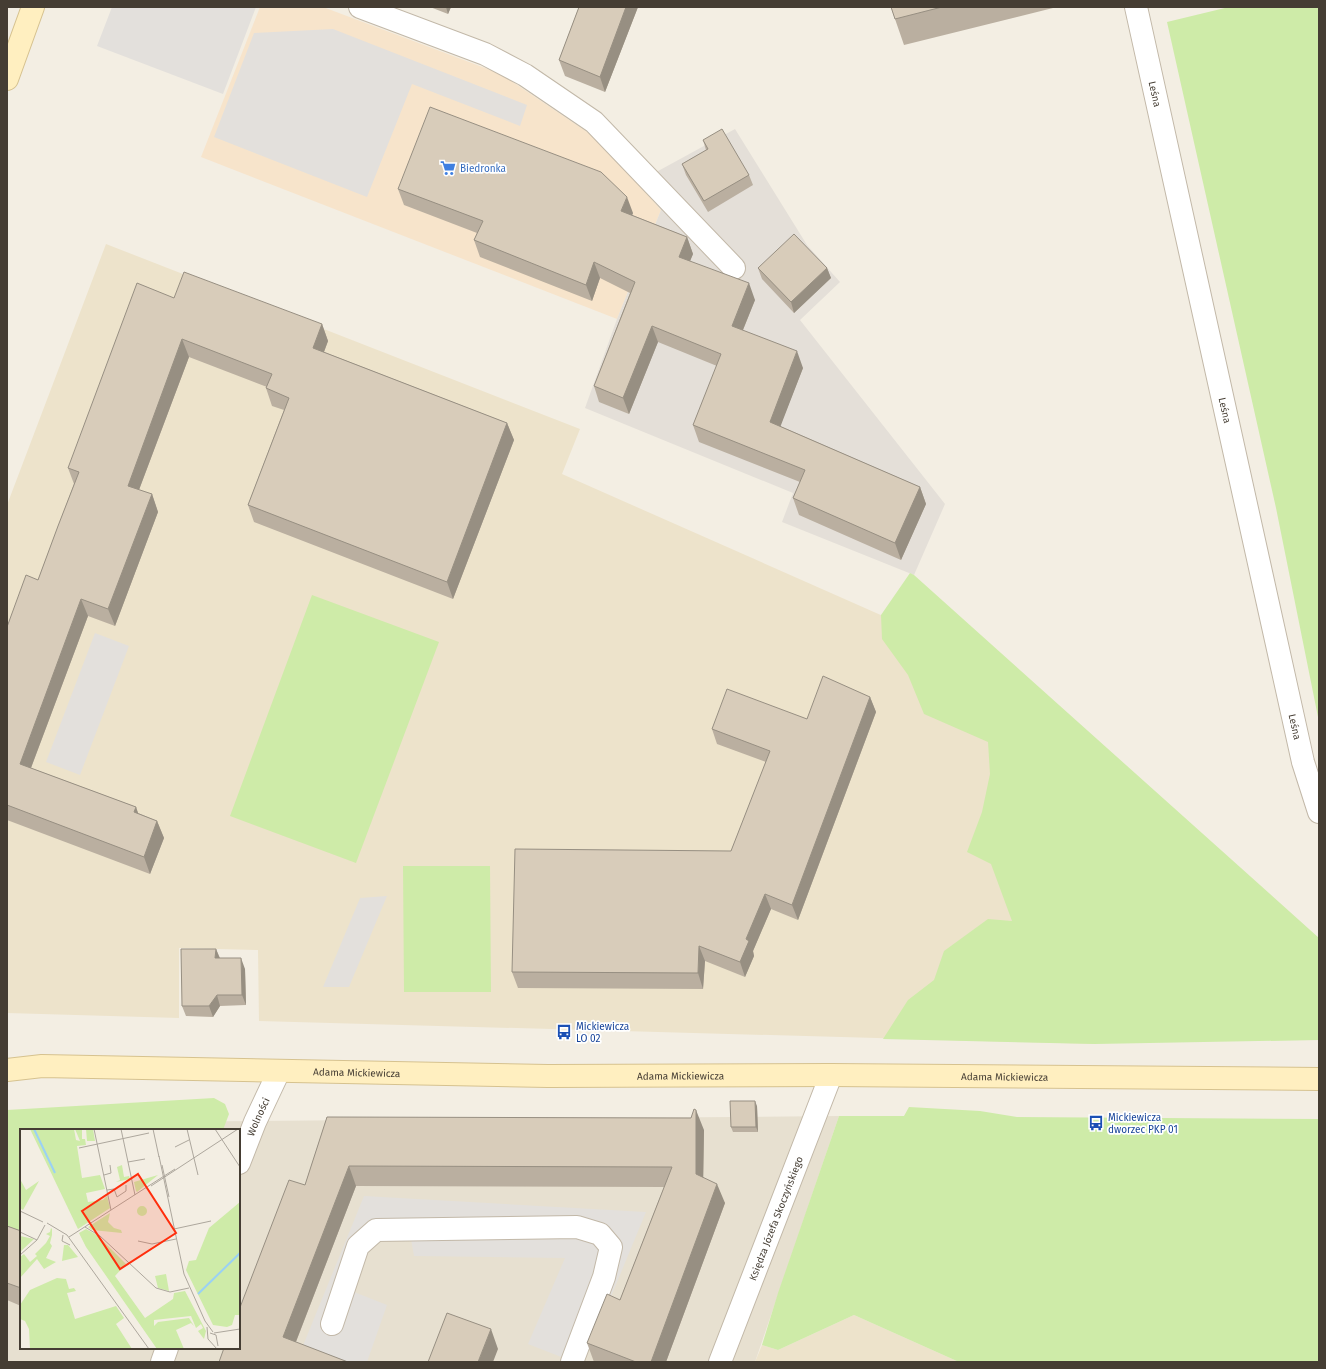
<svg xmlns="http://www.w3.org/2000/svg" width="1326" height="1369" font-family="'Fira Sans',sans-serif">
  <rect width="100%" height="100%" fill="#f3eee3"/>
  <path fill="#e7e0d0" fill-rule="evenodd" d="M 839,1116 L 755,1362 L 7,1362 L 7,1123 ZM 21,1130 L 239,1130 L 239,1348 L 21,1348 Z"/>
  <path fill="#f7e4cb" d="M 260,7 L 323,7 L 501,74 L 605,144 L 661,210 L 617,319 L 201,157 Z"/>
  <path fill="#e4dfd8" d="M 735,129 L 807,245 L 840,282 L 800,320 L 945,504 L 914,575 L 782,522 L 793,493 L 585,408 L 617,319 L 661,210 L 638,182 Z"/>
  <path fill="#ede3cb" d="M 106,244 L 580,429 L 562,474 L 892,620 L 1111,784 L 1095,1044 L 259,1021 L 258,950 L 179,948 L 179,1018 L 7,1013 L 7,505 Z
    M 854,1315 L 959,1362 L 755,1362 L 762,1345 L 778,1350 Z"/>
  <path fill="#ceeba8" d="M 1229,7 L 1319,7 L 1319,722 L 1276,508 L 1167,22 Z
    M 910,573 L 914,575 L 1319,938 L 1319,1040 L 1095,1044 L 883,1039 L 908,1000 L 934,980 L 944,951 L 988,919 L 1012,921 L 991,864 L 967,852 L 982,812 L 990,774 L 988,742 L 924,714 L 908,675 L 882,639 L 881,615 Z
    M 312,595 L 439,642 L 356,863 L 230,816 Z
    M 403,866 L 490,866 L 491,992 L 404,992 Z
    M 214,1098 L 225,1104 L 229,1114 L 223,1130 L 21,1130 L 21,1246 L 7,1240 L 7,1110 Z
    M 909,1107 L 980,1111 L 1017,1117 L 1319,1119 L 1319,1362 L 959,1362 L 854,1315 L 778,1350 L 762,1345 L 778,1293 L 839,1116 L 904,1116 Z"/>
  <path fill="#e3e0dc" d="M 112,7 L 256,7 L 223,94 L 97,46 Z
    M 333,29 L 527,105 L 520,126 L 412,84 L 367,197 L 214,137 L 254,33 Z
    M 95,633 L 129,646 L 80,775 L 46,762 Z
    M 387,896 L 349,987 L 323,987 L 360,898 Z
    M 364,1196 L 646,1212 L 584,1362 L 574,1362 L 528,1344 L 565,1258 L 414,1256 L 408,1223 L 375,1221 L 344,1288 L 387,1305 L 367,1362 L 335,1362 L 302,1348 Z"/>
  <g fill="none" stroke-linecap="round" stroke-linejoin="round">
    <defs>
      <g id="street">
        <path d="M 360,7 L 485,54 L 525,75 L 594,122 L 734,268"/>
        <path id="s1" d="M 1136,7 L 1303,762 L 1319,812"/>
        <path id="s2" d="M 239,1163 L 255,1122 L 279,1071"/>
        <path d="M 332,1324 L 358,1246 L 376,1230 L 577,1227 L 600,1234 L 611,1247 L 604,1277 L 572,1362"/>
        <path d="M 162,1362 L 167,1348"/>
        <path id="s3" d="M 720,1362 L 831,1075"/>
      </g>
      <g id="secondary">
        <path d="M 7,79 L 33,7"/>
        <path id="s4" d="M 7,1070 L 42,1066 L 548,1076 L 831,1075 L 1319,1079"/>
      </g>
    </defs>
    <use href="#street" stroke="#c2b8a8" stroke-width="24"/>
    <use href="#secondary" stroke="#d6c28f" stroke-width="24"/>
    <use href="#street" stroke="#fff" stroke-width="22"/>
    <use href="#secondary" stroke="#ffefc0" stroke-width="22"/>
  </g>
  <path fill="#baafa0" d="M 430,7 L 451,7 L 448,14 Z
    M 579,7 L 638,7 L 605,92 L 565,76 L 559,60 Z
    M 891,7 L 1057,7 L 904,45 L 895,19 Z
    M 703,140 L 749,175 L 753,185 L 708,212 L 686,175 L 682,164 L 706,150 Z
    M 398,189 L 633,213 L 632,215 L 687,237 L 693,254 L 690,261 L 755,300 L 743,330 L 803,368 L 780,426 L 920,487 L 926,504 L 901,560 L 799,515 L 793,498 L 800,482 L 699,442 L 693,425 L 717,366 L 658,342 L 629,414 L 599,402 L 594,386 L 630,293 L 600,278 L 592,301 L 480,257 L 474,240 L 477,233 L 404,205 Z
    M 758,268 L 827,268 L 831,278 L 794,313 L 762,279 Z
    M 174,298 L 322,324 L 328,341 L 324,352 L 507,423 L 514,440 L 453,599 L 254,522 L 248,505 L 284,410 L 272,406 L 266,388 L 267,387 L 189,357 L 139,490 L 152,494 L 158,512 L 115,626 L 88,616 L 31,768 L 136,807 L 138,813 L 157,821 L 164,838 L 150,874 L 7,820 L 7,627 L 38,580 L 74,484 L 68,468 Z
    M 870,697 L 876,712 L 798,920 L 771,909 L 753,951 L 754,956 L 745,977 L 705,961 L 703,989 L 518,988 L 512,972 L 731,851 L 766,762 L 717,744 L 712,729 L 807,719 Z
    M 216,949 L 220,958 L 245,969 L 246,1005 L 220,1006 L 213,1017 L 186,1016 L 182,1006 Z
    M 757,1106 L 758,1132 L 733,1132 L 731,1127 Z
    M 327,1117 L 704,1130 L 703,1177 L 725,1203 L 666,1362 L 594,1362 L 587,1343 L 620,1300 L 664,1187 L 356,1186 L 296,1342 L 219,1362 L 305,1185 Z
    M 7,1226 L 21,1231 L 21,1306 L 7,1300 Z"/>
  <path fill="#978f82" d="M 446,7 L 451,7 L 448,14 Z
    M 626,7 L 638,7 L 605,92 L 600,77 Z
    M 627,197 L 633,213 L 627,228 L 621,211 Z
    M 687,237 L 693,254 L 685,273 L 679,257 Z
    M 594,262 L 600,278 L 592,301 L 586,285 Z
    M 827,268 L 831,278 L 794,313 L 791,302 Z
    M 749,283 L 755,300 L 738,342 L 732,326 Z
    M 322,324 L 328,341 L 319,365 L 313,348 Z
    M 652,326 L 658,342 L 629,414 L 623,398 Z
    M 182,339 L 189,357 L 134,503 L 128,486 Z
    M 797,351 L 803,368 L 776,438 L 770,422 Z
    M 507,423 L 514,440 L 453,599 L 447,582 Z
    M 920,487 L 926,504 L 901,560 L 895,543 Z
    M 152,494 L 158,512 L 115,626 L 108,609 Z
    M 81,599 L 88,616 L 26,781 L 20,764 Z
    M 870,697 L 876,712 L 798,920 L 792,905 Z
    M 136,807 L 142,825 L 134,812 Z
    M 157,821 L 164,838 L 150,874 L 144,857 Z
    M 765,894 L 771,909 L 753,951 L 754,956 L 745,977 L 740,962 L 746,939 Z
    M 699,946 L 705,961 L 703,989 L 698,973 Z
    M 216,949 L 220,959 L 215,958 Z
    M 241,958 L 245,969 L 246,1005 L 242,995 Z
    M 217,995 L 220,1006 L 213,1017 L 209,1006 Z
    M 755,1101 L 757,1106 L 758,1132 L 756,1127 Z
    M 696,1110 L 704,1130 L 703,1193 L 696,1174 Z
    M 349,1166 L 356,1186 L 290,1357 L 283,1337 Z
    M 717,1184 L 725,1203 L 666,1362 L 651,1362 Z
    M 491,1329 L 498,1349 L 493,1362 L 478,1362 Z"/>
  <path fill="#d8ccba" stroke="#978f82" d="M 579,7 L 626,7 L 600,77 L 559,60 Z
    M 891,7 L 942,7 L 895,19 Z
    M 430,107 L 601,172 L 627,197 L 621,211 L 687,237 L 679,257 L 749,283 L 732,326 L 797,351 L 770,422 L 920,487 L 895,543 L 793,498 L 805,470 L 693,425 L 721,354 L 652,326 L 623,398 L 594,386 L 635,282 L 594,262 L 586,285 L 474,240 L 483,221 L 398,189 Z
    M 722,129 L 749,175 L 704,201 L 682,164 L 708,149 L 703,140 Z
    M 794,234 L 827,268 L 791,302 L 758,268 Z
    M 184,272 L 322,324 L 313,348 L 507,423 L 447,582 L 248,505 L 289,398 L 266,388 L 272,374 L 182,339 L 128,486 L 152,494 L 108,609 L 81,599 L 20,764 L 136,807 L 134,812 L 157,821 L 144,857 L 7,805 L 7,627 L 26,575 L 38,580 L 58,526 L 79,472 L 68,468 L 137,283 L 174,298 Z
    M 823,676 L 870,697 L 792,905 L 765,894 L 746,939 L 749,941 L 740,962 L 699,946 L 698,973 L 512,972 L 515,849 L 731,851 L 770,751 L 712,729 L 727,689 L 807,719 Z
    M 181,949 L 216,949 L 215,958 L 241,958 L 242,995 L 217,995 L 209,1006 L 182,1006 Z
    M 730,1101 L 755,1101 L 756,1127 L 731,1127 Z
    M 694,1109 L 696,1110 L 696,1174 L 717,1184 L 651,1362 L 636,1362 L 587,1343 L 607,1294 L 620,1300 L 672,1167 L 349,1166 L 283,1337 L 348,1362 L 219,1362 L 224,1348 L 239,1348 L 239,1310 L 289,1180 L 305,1185 L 327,1117 L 691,1118 Z
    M 7,1226 L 21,1231 L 21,1288 L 7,1283 Z
    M 447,1313 L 491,1329 L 478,1362 L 428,1362 Z"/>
  <defs>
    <symbol id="supermarket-bare" viewBox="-9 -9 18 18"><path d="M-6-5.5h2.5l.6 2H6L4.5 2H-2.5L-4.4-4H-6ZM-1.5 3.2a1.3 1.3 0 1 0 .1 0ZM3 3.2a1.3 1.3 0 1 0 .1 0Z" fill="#3f7fe0" stroke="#fff" stroke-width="2.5" paint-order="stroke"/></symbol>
    <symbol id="bus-bare" viewBox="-9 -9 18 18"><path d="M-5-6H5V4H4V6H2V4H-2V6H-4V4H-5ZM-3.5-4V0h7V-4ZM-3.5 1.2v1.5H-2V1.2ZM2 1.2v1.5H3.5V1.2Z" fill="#1a4fb4" stroke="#fff" stroke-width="2.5" paint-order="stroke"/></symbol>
  </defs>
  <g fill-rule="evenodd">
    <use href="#supermarket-bare" x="437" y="157" width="22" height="22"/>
    <use href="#bus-bare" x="553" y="1021" width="22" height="22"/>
    <use href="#bus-bare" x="1085" y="1112" width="22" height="22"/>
  </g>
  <g text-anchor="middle" stroke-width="3.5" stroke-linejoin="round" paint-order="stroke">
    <g font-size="10" fill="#453d33" stroke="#fff">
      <text dy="4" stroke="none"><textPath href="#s1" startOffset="89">Leśna</textPath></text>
      <text dy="4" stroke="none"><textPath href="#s1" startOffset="413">Leśna</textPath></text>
      <text dy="4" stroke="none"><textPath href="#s1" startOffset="737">Leśna</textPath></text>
      <text dy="4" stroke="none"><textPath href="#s4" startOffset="350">Adama Mickiewicza</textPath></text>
      <text dy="4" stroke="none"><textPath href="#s4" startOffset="674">Adama Mickiewicza</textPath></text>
      <text dy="4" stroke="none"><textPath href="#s4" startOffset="998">Adama Mickiewicza</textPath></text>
      <text dy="4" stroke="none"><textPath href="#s2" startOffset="50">Wolności</textPath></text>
      <text dy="4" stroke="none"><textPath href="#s3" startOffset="154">Księdza Józefa Skoczyńskiego</textPath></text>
    </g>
    <g font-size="10" fill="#366cbe" stroke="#fff" text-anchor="start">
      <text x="460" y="172">Biedronka</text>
    </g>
    <g font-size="10" fill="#164399" stroke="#fff" text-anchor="start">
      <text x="576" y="1030">Mickiewicza<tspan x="576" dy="12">LO 02</tspan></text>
      <text x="1108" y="1121">Mickiewicza<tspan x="1108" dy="12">dworzec PKP 01</tspan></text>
    </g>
  </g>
  <g transform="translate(20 1129)">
    <rect width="220" height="220" fill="#f3eee3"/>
    <path d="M 10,0 L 54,0 L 56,11 L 60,12 L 55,0 L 62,0 L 62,10 L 65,10 L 66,16 L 57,17 L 62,49 L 80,46 L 85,60 L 66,64 L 68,73 L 83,71 L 87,67 L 90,79 L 58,100 ZM 66,0 L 73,0 L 75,12 L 67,12 ZM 102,36 L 104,48 L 109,47 L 110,50 L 96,53 L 100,51 L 97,38 ZM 138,46 L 117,63 L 116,62 L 114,53 ZM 0,50 L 6,61 L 19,52 L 3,81 L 0,79 ZM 220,73 L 220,186 L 215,186 L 212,196 L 207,198 L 193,196 L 166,141 L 169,132 L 176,131 L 189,99 ZM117 82a5 5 0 1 1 10 0a5 5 0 1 1-10 0ZM 90,84 L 88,93 L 94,99 L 101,101 L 102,104 L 72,101 L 68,98 ZM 31,99 L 32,100 L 32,106 L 30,114 L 32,117 L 26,129 L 36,133 L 24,140 L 17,130 L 0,149 L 0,128 L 4,125 L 10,133 L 17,127 L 15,125 L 26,114 L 30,107 L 26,105 L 30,103 ZM 66,100 L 77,106 L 106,135 L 95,147 L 125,189 L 153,170 L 154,164 L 165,162 L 186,202 L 184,210 L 178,202 L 183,199 L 181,195 L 176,199 L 171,187 L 134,191 L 134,197 L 138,193 L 169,189 L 174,197 L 171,194 L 156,201 L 164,220 L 137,220 L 66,118 L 59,104 ZM 0,107 L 14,110 L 0,123 ZM 44,116 L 48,116 L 58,128 L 42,132 ZM 146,145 L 149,162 L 138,159 L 135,147 ZM 37,149 L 46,150 L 49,160 L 54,159 L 56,162 L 47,164 L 55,190 L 96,177 L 104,189 L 96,195 L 112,220 L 10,220 L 9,200 L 5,192 L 0,190 L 0,176 L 10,161 Z" fill="#ceeba8"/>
    <path fill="none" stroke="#9ad1f5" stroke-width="2" d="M 14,0 L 35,44M 178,165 L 220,124"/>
    <path fill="none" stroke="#ada79d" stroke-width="1" d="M 74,0 L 91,81M 101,0 L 115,66M 133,0 L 139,28M 167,0 L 178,46M 195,0 L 220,38M 155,18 L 169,11M 59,19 L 129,4M 139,27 L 164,145 L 185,192 L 193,203M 108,33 L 125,30M 142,36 L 149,68M 84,46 L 91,44 L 90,36M 131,57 L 218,0M 87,61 L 94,60 L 97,68 L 106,62 L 106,56M 0,82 L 23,93M 27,94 L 47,106 L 129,220M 65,98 L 80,107 L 136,159 L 150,163 L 169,159M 154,100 L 191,92M 0,103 L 17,111M 43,106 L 42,112 L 50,116M 49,108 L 155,40M 118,112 L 132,115 L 156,110M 0,126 L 17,111 L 25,96M 187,198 L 188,210 L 197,220M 190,204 L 196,206 L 198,217M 194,204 L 220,200"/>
    <path fill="#ff2e0d" fill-opacity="0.15" stroke="#ff2e0d" stroke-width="2" d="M 118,45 L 156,104 L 100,140 L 62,82 Z"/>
    <rect width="220" height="220" fill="none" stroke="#453d33" stroke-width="2"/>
  </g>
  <rect width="1326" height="1369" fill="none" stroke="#453d33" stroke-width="16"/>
</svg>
